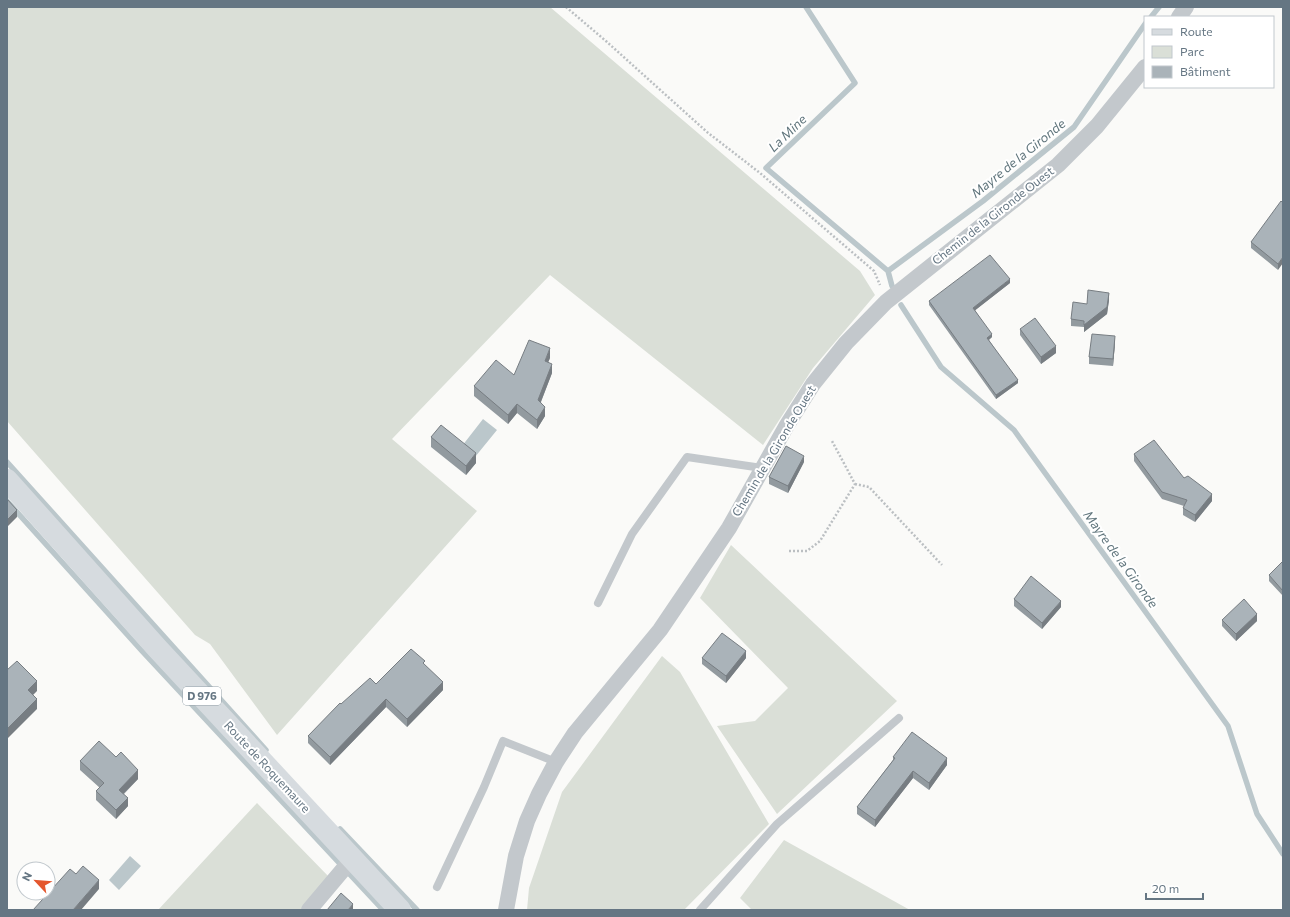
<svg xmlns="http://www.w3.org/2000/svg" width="1290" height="917" font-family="Commissioner,sans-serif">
  <rect width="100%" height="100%" fill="#fafaf8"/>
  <path fill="#dadfd7" d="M 7,7 L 550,7 L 860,271 L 875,295 L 813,368 L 763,445 L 550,275 L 392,439 L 477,511 L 277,735 L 210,644 L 195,635 L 7,421 Z
    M 731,545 L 897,701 L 777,814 L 717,726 L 755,721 L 788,688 L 700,598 Z
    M 662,656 L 680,672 L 769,824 L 684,910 L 527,910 L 529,888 L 562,792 Z
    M 257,803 L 330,878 L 303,910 L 158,910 Z
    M 784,840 L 910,910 L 752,910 L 740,898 Z"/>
  <path fill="#bbc7cb" d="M 483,419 L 497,430 L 475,457 L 462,446 Z
    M 130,856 L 141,866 L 119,890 L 109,880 Z"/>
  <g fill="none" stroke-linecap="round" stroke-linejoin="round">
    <path stroke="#bbc7cb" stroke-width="5.5" d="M 806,7 L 855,83 L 766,168 L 888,271
      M 1151,17 L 1159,7
      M 888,271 L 983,201 L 1074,127 L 1145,24
      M 888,271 L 892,286
      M 901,305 L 941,367 L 1014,430 L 1228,726 L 1257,814 L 1283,854
      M 7,462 L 266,750
      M 7,501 L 142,651 L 383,910
      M 340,829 L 417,910"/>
    <path stroke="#bbbfc2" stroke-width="2.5" stroke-dasharray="2 2" stroke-linecap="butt" d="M 566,7 L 607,42 L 707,132 L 760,173 L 874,271 L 880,285
      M 855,484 L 869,487 L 942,565
      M 789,551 L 807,551 L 820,541 L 855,484 L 832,441"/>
    <path stroke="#c3c8cc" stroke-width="8" d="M 598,603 L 632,534 L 687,457 L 762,468
      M 437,887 L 484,787 L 503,741 L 556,762
      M 700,910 L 777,824 L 899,718"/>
    <path stroke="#c3c8cc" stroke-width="16" d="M 1179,17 L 1186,7
      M 309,910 L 352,859
      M 506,910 L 516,856 L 527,821 L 539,794 L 556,762 L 575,733 L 660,630 L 729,528 L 787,425 L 813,384 L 846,343 L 886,302 L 1058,165 L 1097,126 L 1145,67"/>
    <path stroke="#d6dbdf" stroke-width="22" d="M 7,480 L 157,648 L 400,910"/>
  </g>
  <path fill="#929a9f" d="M 1283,203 L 1278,270 L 1251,248 L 1251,242 Z
    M 1010,283 L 975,310 L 992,337 L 989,340 L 1018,383 L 996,399 L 929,305 L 929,301 Z
    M 1109,300 L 1107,314 L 1084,332 L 1084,327 L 1071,326 L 1071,319 L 1087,304 Z
    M 1020,329 L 1056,353 L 1041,364 L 1020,335 Z
    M 1115,343 L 1113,366 L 1089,364 L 1089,357 Z
    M 550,358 L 548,362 L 552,373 L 541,402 L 545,416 L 537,429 L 517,413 L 508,424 L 474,396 L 474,386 L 514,375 Z
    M 431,437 L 476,463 L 466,475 L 431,447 Z
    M 1134,454 L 1184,478 L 1212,501 L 1195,522 L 1183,515 L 1183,508 L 1184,506 L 1162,499 L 1134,461 Z
    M 804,462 L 788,493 L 769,484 L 769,477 Z
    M 1283,561 L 1283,596 L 1269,581 L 1269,575 Z
    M 1014,599 L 1061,607 L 1042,629 L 1014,606 Z
    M 1222,620 L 1257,621 L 1236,641 L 1222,626 Z
    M 702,658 L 746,658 L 726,683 L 702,664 Z
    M 425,665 L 443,690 L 407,727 L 386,707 L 330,765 L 308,743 L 308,736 L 341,704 L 376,684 Z
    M 893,757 L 947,765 L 929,790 L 913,778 L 875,827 L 857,814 L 857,807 L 893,760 Z
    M 80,761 L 138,779 L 124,794 L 128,806 L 116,819 L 96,800 L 96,791 L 100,788 L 80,770 Z"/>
  <path fill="#777d82" d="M 1283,257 L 1283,263 L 1278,270 L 1278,264 Z
    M 1010,279 L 1010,283 L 973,312 L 973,308 Z
    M 1109,293 L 1109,300 L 1107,314 L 1084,332 L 1084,325 Z
    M 992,334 L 992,337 L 987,341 L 987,338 Z
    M 1115,336 L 1115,343 L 1113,366 L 1113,359 Z
    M 1056,346 L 1056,353 L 1041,364 L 1041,357 Z
    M 550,348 L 550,358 L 545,370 L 545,361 Z
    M 552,364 L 552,373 L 538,409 L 538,400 Z
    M 1018,380 L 1018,383 L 996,399 L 996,395 Z
    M 517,404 L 517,413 L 508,424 L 508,415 Z
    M 545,407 L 545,416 L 537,429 L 537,420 Z
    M 476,453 L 476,463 L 466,475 L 466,466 Z
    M 804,456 L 804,462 L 788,493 L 788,486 Z
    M 1212,494 L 1212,501 L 1195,522 L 1195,515 Z
    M 17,510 L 17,517 L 7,527 L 7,520 Z
    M 1061,601 L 1061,607 L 1042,629 L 1042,623 Z
    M 1257,614 L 1257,621 L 1236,641 L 1236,634 Z
    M 746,651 L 746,658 L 726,683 L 726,676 Z
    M 37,681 L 37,691 L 28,700 L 28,690 Z
    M 443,682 L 443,690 L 407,727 L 407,719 Z
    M 37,699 L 37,709 L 7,739 L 7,729 Z
    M 386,699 L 386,707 L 330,765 L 330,757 Z
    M 947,758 L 947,765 L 929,790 L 929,783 Z
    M 138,770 L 138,779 L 119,798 L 119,790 Z
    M 913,771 L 913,778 L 875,827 L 875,820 Z
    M 128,798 L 128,806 L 116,819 L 116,810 Z
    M 99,880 L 99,889 L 81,910 L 73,910 Z
    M 353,904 L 353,910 L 348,910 Z"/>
  <path fill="#aab3b9" stroke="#777d82" d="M 1281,201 L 1283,203 L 1283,257 L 1278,264 L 1251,242 Z
    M 990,255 L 1010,279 L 973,308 L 992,334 L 987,338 L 1018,380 L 996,395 L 929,301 Z
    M 1088,290 L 1109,293 L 1107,307 L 1084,325 L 1084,321 L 1071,319 L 1073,302 L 1087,304 Z
    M 1035,318 L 1056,346 L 1041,357 L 1020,329 Z
    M 1092,334 L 1115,336 L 1113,359 L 1089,357 Z
    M 529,340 L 550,348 L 545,361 L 552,364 L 538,400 L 545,407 L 537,420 L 517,404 L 508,415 L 474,386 L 496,360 L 514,375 Z
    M 441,425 L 476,453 L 466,466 L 431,437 Z
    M 1154,440 L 1184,478 L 1188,476 L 1212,494 L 1195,515 L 1183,508 L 1187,500 L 1162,492 L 1134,454 Z
    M 786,446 L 804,456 L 788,486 L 769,477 Z
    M 7,499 L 17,510 L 7,520 Z
    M 1283,561 L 1283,591 L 1269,575 Z
    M 1031,576 L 1061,601 L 1042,623 L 1014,599 Z
    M 1244,599 L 1257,614 L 1236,634 L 1222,620 Z
    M 722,633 L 746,651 L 726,676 L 702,658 Z
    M 411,649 L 425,661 L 423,663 L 443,682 L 407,719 L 386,699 L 330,757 L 308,736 L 340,703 L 341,704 L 370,678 L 376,684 Z
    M 17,661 L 37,681 L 28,690 L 37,699 L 7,729 L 7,670 Z
    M 912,732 L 947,758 L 929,783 L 913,771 L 875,820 L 857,807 L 895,758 L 893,757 Z
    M 99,741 L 116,757 L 121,752 L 138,770 L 119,790 L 128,798 L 116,810 L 96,791 L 104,783 L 80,761 Z
    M 83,866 L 99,880 L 73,910 L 33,910 L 70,869 L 76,874 Z
    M 341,893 L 353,904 L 348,910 L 327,910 Z"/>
  <g text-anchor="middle" stroke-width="4" stroke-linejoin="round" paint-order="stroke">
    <rect fill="#fff" stroke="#939fa8" stroke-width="1" x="183" y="687" width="38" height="18" rx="3"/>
    <g font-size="11" font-weight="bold" fill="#657683">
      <text x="202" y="700">D 976</text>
    </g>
    <g font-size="12" fill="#657683" stroke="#fff">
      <text transform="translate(993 216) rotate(-38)" y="4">Chemin de la Gironde Ouest</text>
      <text transform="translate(774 451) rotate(-59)" y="4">Chemin de la Gironde Ouest</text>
      <text transform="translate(267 767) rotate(47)" y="4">Route de Roquemaure</text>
    </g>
    <g font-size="13" font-style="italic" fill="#60757c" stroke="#fff">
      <text transform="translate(787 133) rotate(-44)" y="5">La Mine</text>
      <text transform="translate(1018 158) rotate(-39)" y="5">Mayre de la Gironde</text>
      <text transform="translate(1121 559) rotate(54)" y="5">Mayre de la Gironde</text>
    </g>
  </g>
  <rect width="1290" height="917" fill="none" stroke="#657683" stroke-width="16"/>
  <rect x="1144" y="16" width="130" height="72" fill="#ffffff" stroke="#c1c8cd"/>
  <rect x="1152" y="29" width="20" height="6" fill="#d6dbdf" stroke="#c1c8cd"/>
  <text x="1180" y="36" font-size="12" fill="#657683">Route</text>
  <rect x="1152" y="46" width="20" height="12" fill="#dadfd7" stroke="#c1c8cd"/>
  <text x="1180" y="56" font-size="12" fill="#657683">Parc</text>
  <rect x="1152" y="66" width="20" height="12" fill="#aab3b9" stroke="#c1c8cd"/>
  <text x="1180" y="76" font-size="12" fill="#657683">Bâtiment</text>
  <g transform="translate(36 881) rotate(296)"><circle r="19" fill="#ffffff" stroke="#c1c8cd"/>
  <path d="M0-3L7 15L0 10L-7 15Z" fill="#e4572e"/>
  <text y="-6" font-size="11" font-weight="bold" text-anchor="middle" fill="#657683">N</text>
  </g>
  <path d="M1146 893v6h57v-6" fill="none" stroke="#657683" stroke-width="2"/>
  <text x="1152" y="893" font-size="12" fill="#657683" stroke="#ffffff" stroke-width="3" paint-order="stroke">20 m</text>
</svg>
